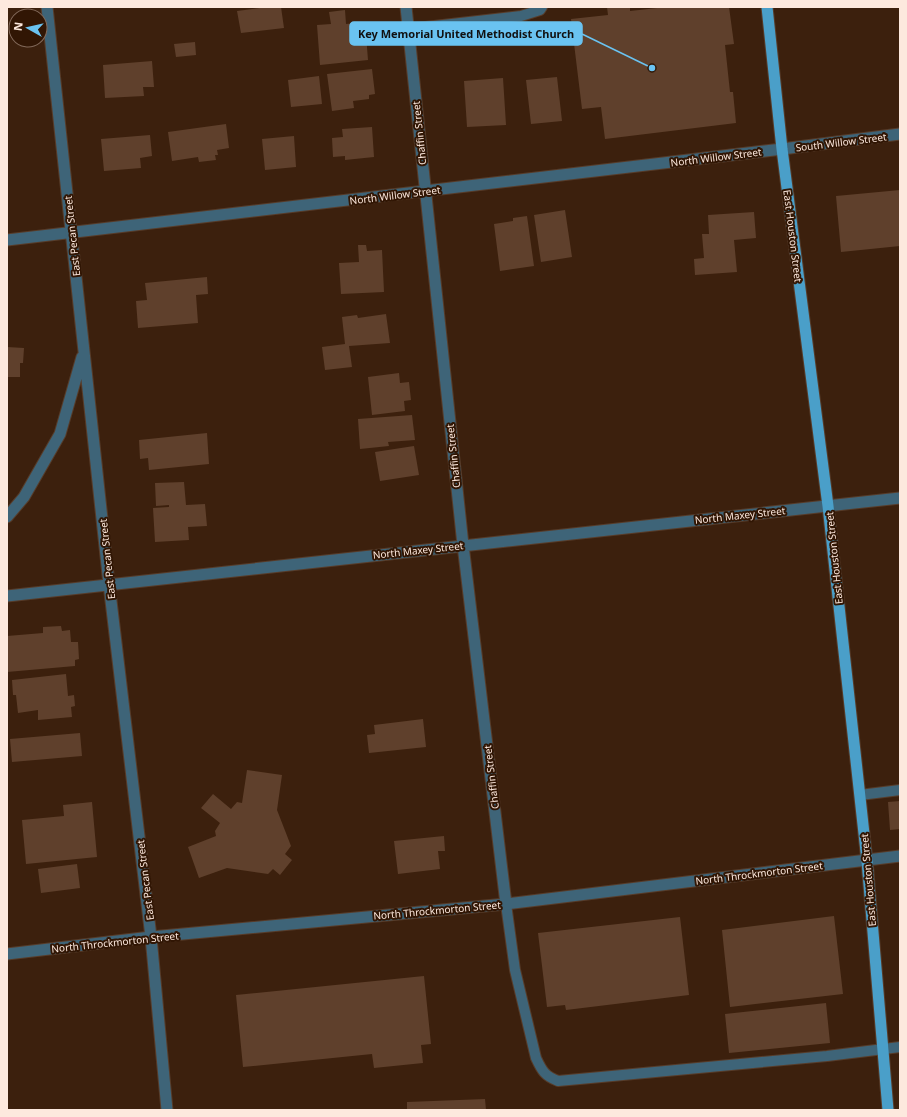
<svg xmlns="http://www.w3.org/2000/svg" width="907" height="1117" font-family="'Noto Sans',sans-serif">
  <rect width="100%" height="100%" fill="#3c200d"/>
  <path fill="#5f402c" d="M 267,7 L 281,7 L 284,28 L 241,33 L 237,11 Z
    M 607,7 L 630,7 L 630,11 L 666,7 L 729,7 L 734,44 L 725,45 L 730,92 L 733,92 L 736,123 L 605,139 L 601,107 L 582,109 L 571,19 L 608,15 Z
    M 345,10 L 346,24 L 365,22 L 368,60 L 320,65 L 317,25 L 331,24 L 329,12 Z
    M 195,42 L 196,55 L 176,57 L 174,44 Z
    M 152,61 L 154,87 L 143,87 L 144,96 L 105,98 L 103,65 Z
    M 372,69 L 375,94 L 369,95 L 369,99 L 353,101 L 354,108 L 332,111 L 327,74 Z
    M 319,76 L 322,104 L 291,107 L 288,80 Z
    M 557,77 L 562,121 L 531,124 L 526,80 Z
    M 503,78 L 506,125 L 467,127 L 464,81 Z
    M 226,124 L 229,148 L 217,150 L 218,155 L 215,155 L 216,160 L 199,162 L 198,157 L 172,161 L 168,132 Z
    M 372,127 L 374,157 L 345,160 L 345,156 L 333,157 L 332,138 L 343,137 L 342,129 Z
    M 150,135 L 152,156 L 140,158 L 141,168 L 104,171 L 101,139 Z
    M 294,136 L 296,167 L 265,170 L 262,139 Z
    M 900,190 L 900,246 L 841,252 L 836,196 Z
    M 565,210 L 572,257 L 541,262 L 534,215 Z
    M 754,212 L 756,238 L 734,240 L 737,272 L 695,275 L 694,259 L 704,258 L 702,234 L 709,234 L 708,215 Z
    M 527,216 L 534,266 L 500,271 L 494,224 L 513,221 L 513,218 Z
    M 358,245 L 366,245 L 367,251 L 382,250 L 384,292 L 341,294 L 339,263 L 359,262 Z
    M 207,277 L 208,294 L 196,295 L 198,323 L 138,328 L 136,301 L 147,300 L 145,283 Z
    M 386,314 L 390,343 L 349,346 L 352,367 L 325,370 L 322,347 L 345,344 L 342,317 L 357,315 L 358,318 Z
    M 7,347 L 24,348 L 23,363 L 20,363 L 20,377 L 7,377 Z
    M 399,373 L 400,383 L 409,382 L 411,400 L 404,401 L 405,411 L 372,415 L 368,377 Z
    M 412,415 L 415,440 L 388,442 L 389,446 L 360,449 L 358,419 Z
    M 207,433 L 209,464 L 149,470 L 148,458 L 140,459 L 139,440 Z
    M 414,446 L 419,475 L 380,481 L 375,452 Z
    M 184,482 L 186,505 L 205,504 L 207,526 L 188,527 L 189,540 L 155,542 L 153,508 L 169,507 L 169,505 L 156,506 L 155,483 Z
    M 61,626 L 62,631 L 70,630 L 71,642 L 78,642 L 79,659 L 75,660 L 75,666 L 7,672 L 7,636 L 43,633 L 43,627 Z
    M 66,674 L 68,696 L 74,695 L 75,706 L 71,707 L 72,717 L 38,720 L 38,710 L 18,713 L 16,695 L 13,695 L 12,680 Z
    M 423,719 L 426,747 L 369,753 L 367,735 L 375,734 L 374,725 Z
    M 80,733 L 82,756 L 12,762 L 10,739 Z
    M 247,770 L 282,775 L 277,810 L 291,846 L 285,854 L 292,860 L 280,875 L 273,869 L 268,874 L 227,868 L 199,878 L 188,847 L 216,836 L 215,831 L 220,823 L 201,808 L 213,794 L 231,809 L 237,802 L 242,803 Z
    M 900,801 L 900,829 L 890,830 L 888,802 Z
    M 92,802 L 97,857 L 26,864 L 22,820 L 64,816 L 63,805 Z
    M 444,836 L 445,851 L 438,851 L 440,869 L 398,874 L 394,841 Z
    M 77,864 L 80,888 L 41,893 L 38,869 Z
    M 834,916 L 843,994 L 730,1007 L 722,930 Z
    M 680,917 L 689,995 L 566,1010 L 565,1005 L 547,1007 L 538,933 Z
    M 424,976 L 431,1044 L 421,1045 L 423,1063 L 374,1068 L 372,1054 L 243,1067 L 236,995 Z
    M 826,1003 L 830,1043 L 729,1053 L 725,1014 Z
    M 485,1099 L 486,1110 L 407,1110 L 407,1102 Z"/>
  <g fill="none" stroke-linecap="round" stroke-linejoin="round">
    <defs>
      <path id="service" d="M 408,29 L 521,16 L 540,10 L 542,7
        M 860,795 L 900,790
        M 506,904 L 515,970 L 536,1058 C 542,1071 545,1076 558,1081 L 827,1056 L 900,1047"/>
      <path id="minor" d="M 406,7 L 463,545 L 506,904
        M 7,240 L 782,149
        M 7,596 L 900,498
        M 7,954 L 151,937 L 506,904 L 900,856"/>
      <path id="tertiary" d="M 47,7 L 109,584 L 151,937 L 167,1110
        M 782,149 L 900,134
        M 7,517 L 24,497 L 60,434 L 82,357"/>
      <path id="primary" d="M 767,7 L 782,149 L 828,506 L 867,861 L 888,1110"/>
    </defs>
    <use href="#service" stroke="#573c2a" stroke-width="12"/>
    <use href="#minor" stroke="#573c2a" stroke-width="13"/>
    <use href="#tertiary" stroke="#573c2a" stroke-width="13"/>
    <use href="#primary" stroke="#573c2a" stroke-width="13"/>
    <use href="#service" stroke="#3e6478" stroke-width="10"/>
    <use href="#minor" stroke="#3e6478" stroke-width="11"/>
    <use href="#tertiary" stroke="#3e6478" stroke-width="11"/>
    <use href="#primary" stroke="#4a9fc9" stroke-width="11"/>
  </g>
  <g text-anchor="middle" stroke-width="4" stroke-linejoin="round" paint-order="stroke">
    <g font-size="10" fill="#fde9de" stroke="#311604">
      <text transform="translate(419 133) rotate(-96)" y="4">Chaffin Street</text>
      <text transform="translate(841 142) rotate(-7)" y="4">South Willow Street</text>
      <text transform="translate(716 157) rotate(-7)" y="4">North Willow Street</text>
      <text transform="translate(395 195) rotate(-7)" y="4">North Willow Street</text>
      <text transform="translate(72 236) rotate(-96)" y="4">East Pecan Street</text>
      <text transform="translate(793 236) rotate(83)" y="4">East Houston Street</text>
      <text transform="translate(453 456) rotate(-96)" y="4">Chaffin Street</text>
      <text transform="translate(740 515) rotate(-6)" y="4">North Maxey Street</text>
      <text transform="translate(418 550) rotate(-6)" y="4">North Maxey Street</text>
      <text transform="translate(834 558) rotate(-96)" y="4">East Houston Street</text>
      <text transform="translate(107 559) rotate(-96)" y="4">East Pecan Street</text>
      <text transform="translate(491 777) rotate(-97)" y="4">Chaffin Street</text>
      <text transform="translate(759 873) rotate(-7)" y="4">North Throckmorton Street</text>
      <text transform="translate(145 880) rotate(-97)" y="4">East Pecan Street</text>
      <text transform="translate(868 880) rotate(-95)" y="4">East Houston Street</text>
      <text transform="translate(437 910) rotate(-5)" y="4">North Throckmorton Street</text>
      <text transform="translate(115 942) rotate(-6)" y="4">North Throckmorton Street</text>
    </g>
  </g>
  <path fill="none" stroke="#6ac3f1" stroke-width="1.5" d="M652 68L582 34"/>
  <circle fill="#6ac3f1" stroke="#311604" stroke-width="1.5" cx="652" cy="68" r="4"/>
  <rect fill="#6ac3f1" stroke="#6ac3f1" stroke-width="1.5" x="350" y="22" width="232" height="23" rx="4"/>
  <g font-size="11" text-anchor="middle" font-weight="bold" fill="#111">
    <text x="466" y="38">Key Memorial United Methodist Church</text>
  </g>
  <rect width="907" height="1117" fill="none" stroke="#fde9de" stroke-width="16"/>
  <g transform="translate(28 28) rotate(278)"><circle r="19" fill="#311604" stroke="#836a5b"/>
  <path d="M0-3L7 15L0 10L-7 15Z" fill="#6ac3f1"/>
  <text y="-6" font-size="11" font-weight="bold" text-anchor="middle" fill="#fde9de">N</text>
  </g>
</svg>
